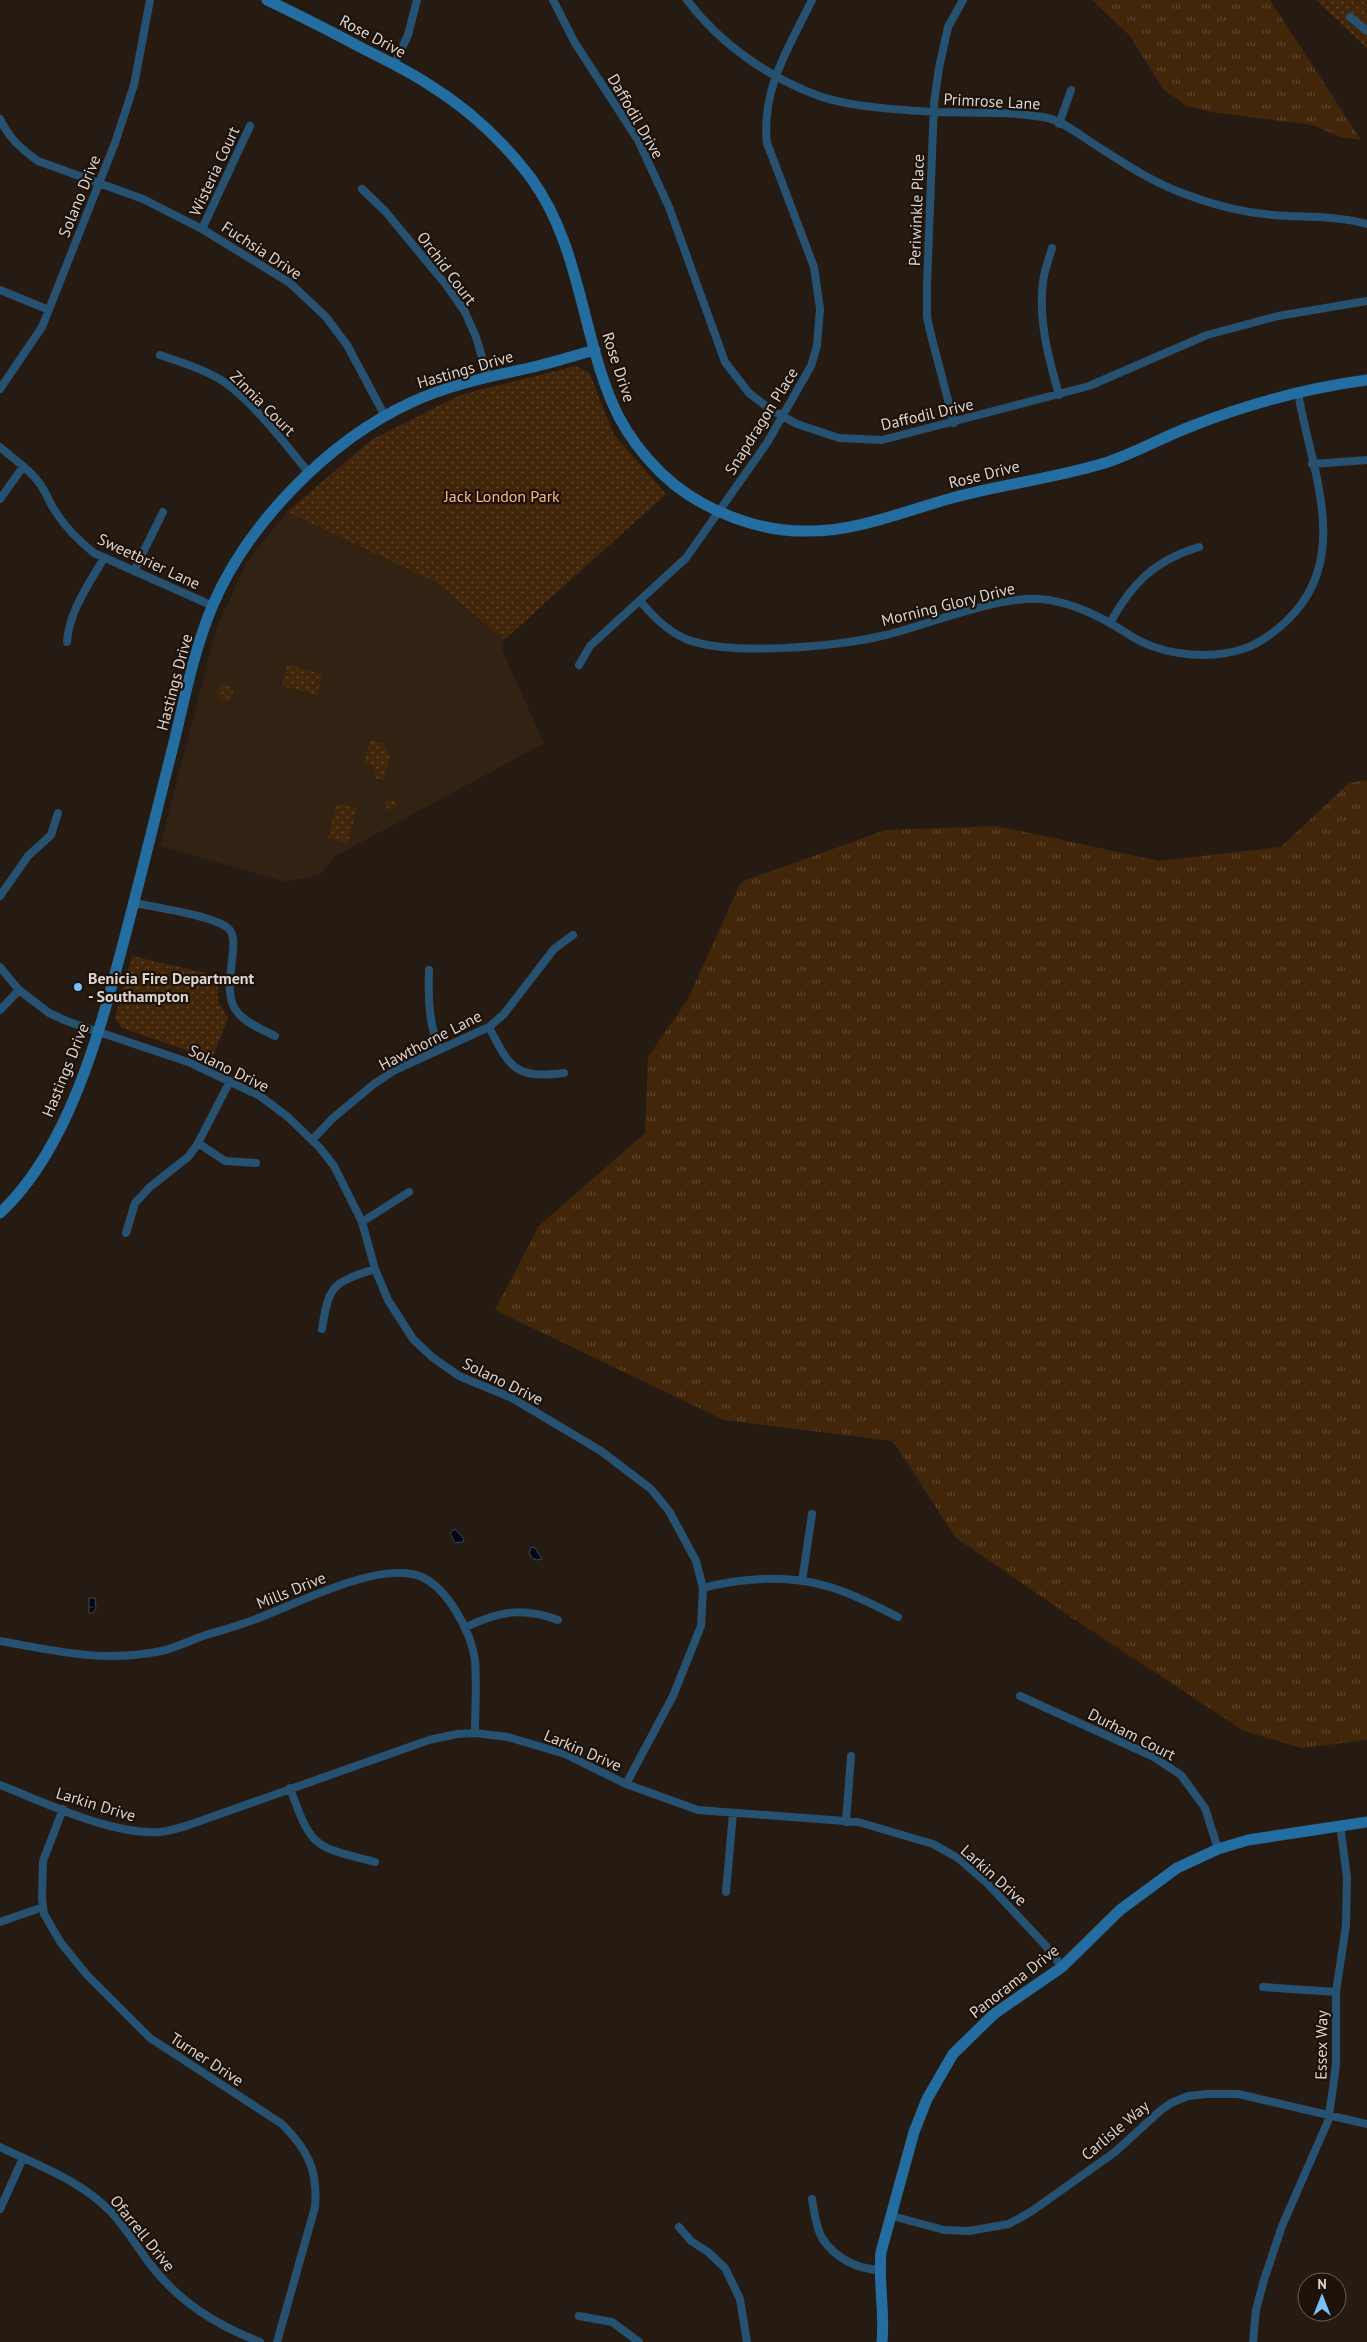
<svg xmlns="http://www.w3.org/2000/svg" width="1367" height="2342" font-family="'PT Sans',sans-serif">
  <defs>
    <pattern id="grass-tufts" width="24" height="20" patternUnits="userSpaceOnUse" patternTransform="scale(1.25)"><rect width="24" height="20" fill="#42260a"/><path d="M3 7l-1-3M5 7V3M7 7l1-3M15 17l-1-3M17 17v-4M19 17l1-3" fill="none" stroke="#5d452c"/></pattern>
    <pattern id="park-dots" width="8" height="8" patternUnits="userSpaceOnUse" patternTransform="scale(1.25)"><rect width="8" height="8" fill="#42260a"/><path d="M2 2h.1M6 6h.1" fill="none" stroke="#5d452c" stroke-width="1.8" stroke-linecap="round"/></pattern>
    <pattern id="water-ripples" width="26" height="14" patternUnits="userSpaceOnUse" patternTransform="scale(1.25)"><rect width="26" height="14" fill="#000816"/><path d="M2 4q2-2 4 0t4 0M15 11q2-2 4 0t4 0" fill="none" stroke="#252b37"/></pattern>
  </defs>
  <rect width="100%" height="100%" fill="#261b12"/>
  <path fill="#322214" d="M 287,512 L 437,583 L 504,640 L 502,650 L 544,743 L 334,857 L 321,874 L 286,882 L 160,846 L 216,630 L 246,563 Z"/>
  <path fill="url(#grass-tufts)" d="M 1092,0 L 1270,0 L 1361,140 L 1340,137 L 1313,125 L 1212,112 L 1187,106 L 1163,89 L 1130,36 Z
    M 1367,780 L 1367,1740 L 1302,1748 L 1244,1731 L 1077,1621 L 955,1537 L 893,1441 L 724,1420 L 495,1310 L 539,1226 L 645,1133 L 648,1057 L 688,999 L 741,882 L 886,830 L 997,826 L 1159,861 L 1281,847 L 1349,783 Z"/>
  <path fill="url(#park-dots)" d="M 1316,0 L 1367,0 L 1367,48 Z
    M 575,366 L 589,372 L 614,435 L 666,494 L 504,640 L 437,583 L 287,512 L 371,440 L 460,395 Z
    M 287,665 L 323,674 L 317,695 L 282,686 Z
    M217 693a8 8 0 1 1 16 0a8 8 0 1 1-16 0Z
    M 370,740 L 383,743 L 390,756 L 384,781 L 374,778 L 376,766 L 364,763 Z
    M385.5 804a5.5 5.5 0 1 1 11 0a5.5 5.5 0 1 1-11 0Z
    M 337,803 L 357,808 L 348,843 L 328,838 Z
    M 132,956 L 218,976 L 218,1001 L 228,1018 L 212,1059 L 122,1028 L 115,1018 Z"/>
  <path fill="url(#water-ripples)" stroke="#42454d" d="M 455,1529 L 464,1539 L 463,1542 L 455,1543 L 450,1533 Z
    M 531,1547 L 535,1548 L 542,1559 L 537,1560 L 532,1558 L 529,1553 Z
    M 89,1598 L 95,1598 L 96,1609 L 92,1613 L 89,1613 Z"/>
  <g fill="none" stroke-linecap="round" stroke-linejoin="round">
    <path stroke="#275171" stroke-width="8" d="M 553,0 L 575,43 L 638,140 L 669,207 L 725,362 L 749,393 L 770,409 L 797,424 L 839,438 L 882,440 L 1089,386 L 1207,335 L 1278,316 L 1367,301
      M 687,0 C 720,44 768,77 819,96 C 850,107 901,110 935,112 C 972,113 1011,111 1048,118 C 1064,122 1080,135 1094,144 C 1122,162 1150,181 1182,193 C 1215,206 1253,215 1289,216 C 1316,217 1341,217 1367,224
      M 1350,17 L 1367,31
      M 394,65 L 408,35 L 417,0
      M 0,119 C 9,138 21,149 38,161 L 143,199 L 202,229 L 290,283 L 326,317 L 347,345 L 385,416
      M 1059,124 L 1071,90
      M 362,189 L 385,211 L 447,286 L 465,312 L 476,337 L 488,377
      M 202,229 L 250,126
      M 1052,248 C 1049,259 1044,271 1043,282 C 1038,321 1049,359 1059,395
      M 0,290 L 49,310
      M 160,355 C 178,361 197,367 214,376 C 246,392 286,445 309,473
      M 0,389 L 42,327 L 115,143 L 134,85 L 150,0
      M 954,423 L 931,335 L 927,317 L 927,285 L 934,103 L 939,68 L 948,27 L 963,0
      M 0,447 C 13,459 30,469 40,484 C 46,492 49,502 55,511 C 65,527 79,541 94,553 L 213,606
      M 1312,464 L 1367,460
      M 0,499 L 23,467
      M 134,571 L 163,512
      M 640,601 C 653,616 667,631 686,639 C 730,657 840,646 886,635 C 929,624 982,602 1026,599 C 1055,597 1085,609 1110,623 C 1121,629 1131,637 1142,642 C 1171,656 1212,659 1243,649 C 1262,643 1283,626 1296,611 C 1350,548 1309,463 1298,392
      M 1110,623 C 1132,583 1155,560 1199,547
      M 67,642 C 69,611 89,584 104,558
      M 579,665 L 590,646 L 686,558 L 767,443 L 811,366 L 817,346 L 820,309 L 814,267 L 767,143 C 761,89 789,47 812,0
      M 0,896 L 28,856 L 51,835 L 58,813
      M 134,903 C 154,907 216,916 229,929 C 243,943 217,992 239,1014 C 248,1024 263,1030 275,1036
      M 0,967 L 19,990 L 49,1013 L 69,1022 L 188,1062 L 260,1096 L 288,1117 L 320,1148 L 334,1166 L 362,1222 L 375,1269 L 388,1300 L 413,1339 L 432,1357 L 459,1376 L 512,1398 L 601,1451 L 651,1489 L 669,1511 L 696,1561 L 703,1588 L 701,1626 L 673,1696 L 626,1784
      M 429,970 C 428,998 429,1023 439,1050
      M 0,1010 L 19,990
      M 489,1027 C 510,1068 515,1079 564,1073
      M 312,1140 L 333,1118 L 374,1084 L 395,1070 L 489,1027 L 504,1014 L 554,949 L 573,935
      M 198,1143 L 225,1161 L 256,1163
      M 362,1222 L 409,1192
      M 126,1233 L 135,1203 L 150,1187 L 188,1157 L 197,1145 L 230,1081
      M 322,1329 C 329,1284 333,1283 375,1269
      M 802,1581 L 812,1514
      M 703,1588 C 743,1577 791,1575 830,1587 C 854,1594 876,1606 898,1617
      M 466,1627 C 500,1611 522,1607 558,1620
      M 0,1641 C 56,1651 104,1663 161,1651 C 175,1648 189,1641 203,1636 C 222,1630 242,1625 261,1617 C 300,1602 370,1566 412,1574 C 444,1579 472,1632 475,1661 C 477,1685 475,1709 475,1733
      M 1020,1696 L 1152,1756 L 1181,1775 L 1205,1808 L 1218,1849
      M 0,1785 C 46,1803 111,1835 159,1832 C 168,1832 177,1828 186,1826 L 429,1740 L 457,1734 L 475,1733 L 508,1737 L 565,1754 L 626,1784 L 698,1810 L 858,1822 L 933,1844 L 958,1858 L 987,1883 L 1046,1946 L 1062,1967
      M 290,1788 C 312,1849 313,1846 375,1862
      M 63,1809 L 43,1861 L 42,1898 L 44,1914 L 61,1943 L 87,1975 L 150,2038 L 282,2124 C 308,2150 318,2170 315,2207 L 277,2342
      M 846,1822 L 851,1756
      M 726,1892 L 733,1813
      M 0,1922 L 43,1907
      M 1263,1987 L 1336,1992
      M 0,2147 C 39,2166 80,2180 111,2212 C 126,2228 137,2247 150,2264 C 179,2302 216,2325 260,2342
      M 812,2199 C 814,2212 816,2227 822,2238 C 835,2258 857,2269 879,2270
      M 0,2209 L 23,2158
      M 892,2216 L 944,2230 L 969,2231 L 1009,2224 L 1032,2211 L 1115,2152 L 1161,2110 L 1171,2103 L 1188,2096 L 1207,2094 L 1238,2094 L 1367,2124
      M 679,2227 L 691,2241 L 708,2252 L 725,2268 L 740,2299 L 747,2342
      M 579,2316 L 612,2322 L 639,2342
      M 1253,2342 L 1256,2310 L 1264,2280 L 1282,2226 L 1328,2121 L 1333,2088 L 1336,2064 L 1336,1992 L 1346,1925 L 1347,1877 L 1340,1825"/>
    <path stroke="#246da0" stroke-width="11" d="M 267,0 C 299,15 330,31 360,47 C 383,59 407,70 428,84 C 467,108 503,141 531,178 C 579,244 581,327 611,400 C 628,442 663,482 702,503 C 735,521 771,532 809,531 C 858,531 905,511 952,498 C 1003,484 1057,478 1108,462 C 1137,452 1163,437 1192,426 C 1248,404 1307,388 1367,380
      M 0,1213 C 58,1159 89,1067 110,992 C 131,917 149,842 168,766 C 182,714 191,657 212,607 C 247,524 328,441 410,403 C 448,385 488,377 529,368 C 551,363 573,356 595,350
      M 882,2342 C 885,2312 878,2282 881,2252 L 914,2132 L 927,2099 L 953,2054 L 994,2014 L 1062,1967 L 1120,1910 L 1177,1868 L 1218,1849 L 1248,1840 L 1367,1822"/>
  </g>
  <circle fill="#78bff8" stroke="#1d1209" stroke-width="2" cx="78" cy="987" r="5"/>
  <g text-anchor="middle" stroke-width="4.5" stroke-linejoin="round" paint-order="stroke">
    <g font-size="16" fill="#dcd4ce" stroke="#1d1209">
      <text transform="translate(373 36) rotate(28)" y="6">Rose Drive</text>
      <text transform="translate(992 101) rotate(3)" y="6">Primrose Lane</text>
      <text transform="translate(636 116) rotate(60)" y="6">Daffodil Drive</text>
      <text transform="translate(214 171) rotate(-65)" y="6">Wisteria Court</text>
      <text transform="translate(79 196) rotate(-68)" y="6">Solano Drive</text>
      <text transform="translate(916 210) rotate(-88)" y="6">Periwinkle Place</text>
      <text transform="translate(262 250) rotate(33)" y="6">Fuchsia Drive</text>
      <text transform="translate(447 268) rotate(53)" y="6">Orchid Court</text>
      <text transform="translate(619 367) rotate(72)" y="6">Rose Drive</text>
      <text transform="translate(465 369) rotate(-16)" y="6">Hastings Drive</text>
      <text transform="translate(263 403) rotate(45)" y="6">Zinnia Court</text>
      <text transform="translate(927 414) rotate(-13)" y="6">Daffodil Drive</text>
      <text transform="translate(761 421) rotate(-58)" y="6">Snapdragon Place</text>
      <text transform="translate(984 474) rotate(-14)" y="6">Rose Drive</text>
      <text transform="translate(149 561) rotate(25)" y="6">Sweetbrier Lane</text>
      <text transform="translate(948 604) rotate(-14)" y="6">Morning Glory Drive</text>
      <text transform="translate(174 682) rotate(-75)" y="6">Hastings Drive</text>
      <text transform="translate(430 1040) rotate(-27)" y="6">Hawthorne Lane</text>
      <text transform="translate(229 1068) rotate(26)" y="6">Solano Drive</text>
      <text transform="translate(65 1070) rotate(-68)" y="6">Hastings Drive</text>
      <text transform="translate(503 1381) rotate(26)" y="6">Solano Drive</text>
      <text transform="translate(291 1590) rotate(-22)" y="6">Mills Drive</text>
      <text transform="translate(1132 1734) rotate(27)" y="6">Durham Court</text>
      <text transform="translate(583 1750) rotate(23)" y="6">Larkin Drive</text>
      <text transform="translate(96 1804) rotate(17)" y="6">Larkin Drive</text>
      <text transform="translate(994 1875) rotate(42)" y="6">Larkin Drive</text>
      <text transform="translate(1014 1981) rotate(-38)" y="6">Panorama Drive</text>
      <text transform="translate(1321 2045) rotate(-89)" y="6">Essex Way</text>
      <text transform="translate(207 2059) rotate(33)" y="6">Turner Drive</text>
      <text transform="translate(1115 2130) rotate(-40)" y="6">Carlisle Way</text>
      <text transform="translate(143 2233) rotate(51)" y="6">Ofarrell Drive</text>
    </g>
    <g font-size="16" fill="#f9b982" stroke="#1d1209">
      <text x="502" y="502">Jack London Park</text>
    </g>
    <g font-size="16" font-weight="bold" fill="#dcd4ce" stroke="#1d1209" text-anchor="start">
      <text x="88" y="984">Benicia Fire Department<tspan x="88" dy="18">- Southampton</tspan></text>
    </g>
  </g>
  <g transform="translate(1322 2297)"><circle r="24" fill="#1d1209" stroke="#696058"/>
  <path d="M0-4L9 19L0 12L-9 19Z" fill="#78bff8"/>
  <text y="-8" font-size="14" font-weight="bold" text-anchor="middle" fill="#dcd4ce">N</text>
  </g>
</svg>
